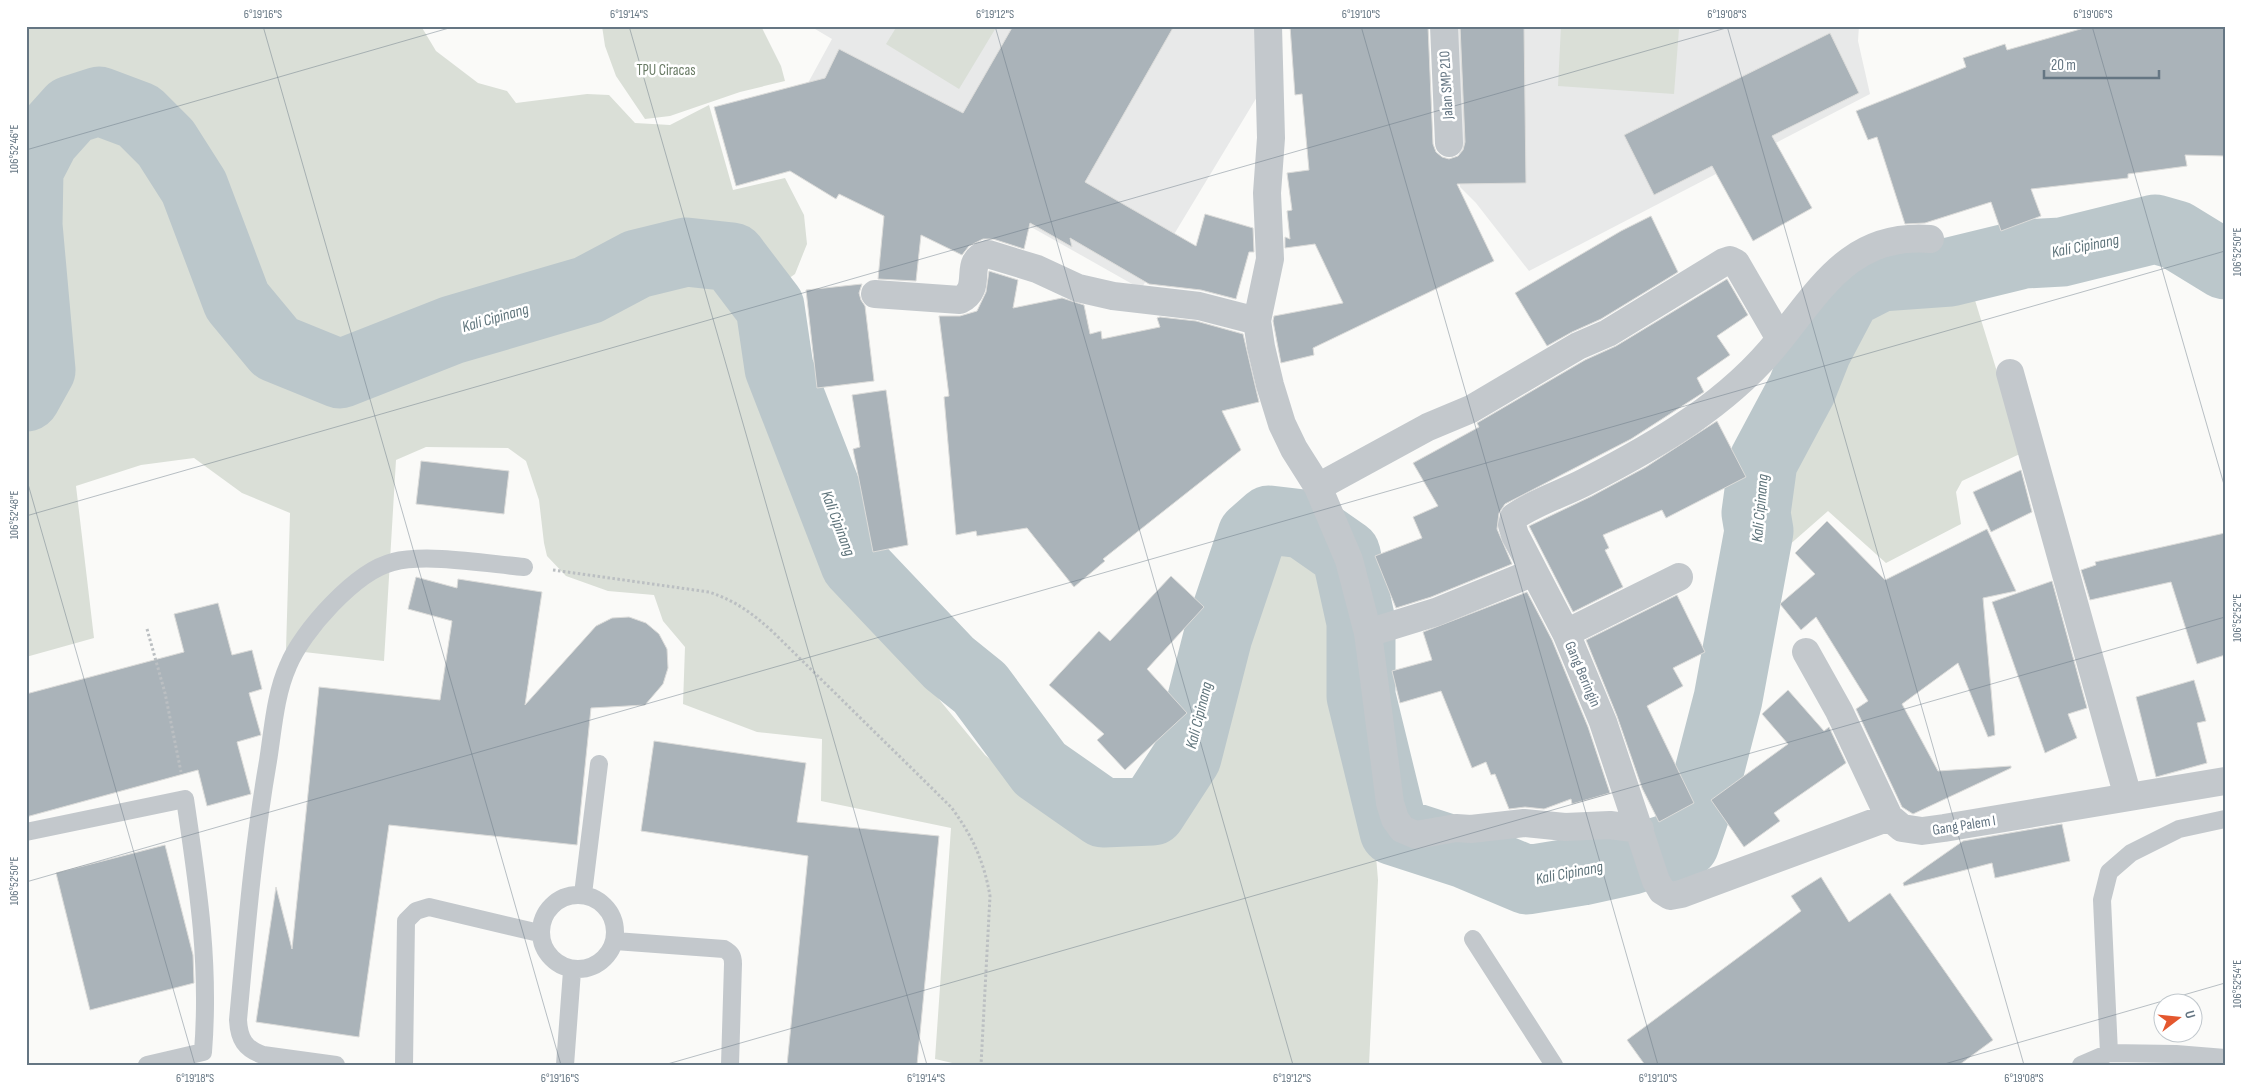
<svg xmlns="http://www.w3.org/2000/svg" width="2251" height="1091" font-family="'Sofia Sans Condensed',sans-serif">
  <rect width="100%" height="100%" fill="#fafaf8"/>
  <path fill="#e8e9e9" d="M 810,26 L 1264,26 L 1263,87 L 1141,289 L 987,202 L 808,83 L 832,39 Z
    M 1456,26 L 1859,26 L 1858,41 L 1870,94 L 1529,271 L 1476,203 L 1460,187 Z"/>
  <path fill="#dadfd7" d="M 26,26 L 421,26 L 436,51 L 478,83 L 507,91 L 516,103 L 587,94 L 609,95 L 635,123 L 670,125 L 709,105 L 733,190 L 785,178 L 804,215 L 807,244 L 795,274 L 781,284 L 800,481 L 826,543 L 852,594 L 985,755 L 1067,824 L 1152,830 L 1211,768 L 1253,594 L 1265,554 L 1297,547 L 1326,552 L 1333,567 L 1372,808 L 1378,880 L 1369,1065 L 961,1065 L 935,1059 L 951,828 L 821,801 L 822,739 L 757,732 L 683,704 L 685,647 L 663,621 L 654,595 L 608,591 L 566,576 L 547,556 L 544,543 L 539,500 L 526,461 L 508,448 L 426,447 L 396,460 L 384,661 L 286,650 L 290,513 L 242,493 L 194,458 L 141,465 L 76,486 L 94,638 L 26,657 Z
    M 602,26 L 761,26 L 781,66 L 785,81 L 740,92 L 670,116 L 645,119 L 616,76 L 605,46 Z
    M 897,26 L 997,26 L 959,89 L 886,44 Z
    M 1561,26 L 1634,26 L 1679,29 L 1674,94 L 1558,86 Z
    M 1970,284 L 2022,453 L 1962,481 L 1956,492 L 1961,524 L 1886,563 L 1828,511 L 1779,554 L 1771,533 L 1779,490 L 1828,355 L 1844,320 L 1868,306 L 1916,289 Z"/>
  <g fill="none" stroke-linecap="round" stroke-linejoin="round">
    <path stroke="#bbc7cb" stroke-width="69" d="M 26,397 L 41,370 L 28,225 L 29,170 L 45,139 L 71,110 L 99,101 L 139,116 L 166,143 L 194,187 L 237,301 L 276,348 L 340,374 L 452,330 L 588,290 L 637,264 L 686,252 L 732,257 L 770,307 L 779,368 L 855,564 L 949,663 L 980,688 L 1040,769 L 1103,813 L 1152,811 L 1187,757 L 1218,636 L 1252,535 L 1269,520 L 1303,524 L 1346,554 L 1361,622 L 1361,696 L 1394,831 L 1465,854 L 1527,880 L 1582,871 L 1632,860 L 1685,843 L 1708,776 L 1728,699 L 1759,531 L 1756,513 L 1763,462 L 1802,389 L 1817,351 L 1847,294 L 1880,277 L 1950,272 L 2024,254 L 2062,252 L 2155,229 L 2176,235 L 2225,265"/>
  </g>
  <path fill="#aab3b9" stroke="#dcdcda" d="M 1013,26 L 1174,26 L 1085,182 L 1196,246 L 1205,214 L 1253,228 L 1254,252 L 1249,252 L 1236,299 L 1201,290 L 1149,284 L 1070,238 L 1072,247 L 1030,223 L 1024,249 L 993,239 L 983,239 L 969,246 L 962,255 L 921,235 L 916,281 L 878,279 L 884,216 L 839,194 L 836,199 L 790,171 L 736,186 L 714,107 L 825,78 L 839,49 L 963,113 Z
    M 1290,26 L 1428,26 L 1433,144 L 1436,152 L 1442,157 L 1449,159 L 1458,156 L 1463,150 L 1465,142 L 1460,26 L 1524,26 L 1526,183 L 1457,184 L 1494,261 L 1313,348 L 1314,355 L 1281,363 L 1273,321 L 1274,316 L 1343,303 L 1315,244 L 1285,248 L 1285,237 L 1290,239 L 1287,211 L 1292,210 L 1287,173 L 1309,170 L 1302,94 L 1295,95 Z
    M 2091,26 L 2225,26 L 2225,156 L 2185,155 L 2187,166 L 2128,174 L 2128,178 L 2031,189 L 2041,216 L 2001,231 L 1991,202 L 1925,223 L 1905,224 L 1877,137 L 1868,140 L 1856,111 L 1966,67 L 1963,58 L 2005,44 L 2007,50 Z
    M 1830,33 L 1859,93 L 1772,136 L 1812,208 L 1753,241 L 1712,166 L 1654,195 L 1624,135 Z
    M 1651,216 L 1678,272 L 1601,319 L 1572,332 L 1547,346 L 1515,293 L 1621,231 Z
    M 989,271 L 1018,280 L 1013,308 L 1062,298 L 1084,305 L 1090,334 L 1101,331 L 1102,339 L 1160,327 L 1157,318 L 1160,317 L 1196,321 L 1243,334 L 1259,402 L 1222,411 L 1241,450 L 1103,559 L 1105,561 L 1074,587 L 1027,528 L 977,536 L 976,531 L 956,535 L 944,397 L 949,396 L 939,316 L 960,316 L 977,311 L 986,292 Z
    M 1727,279 L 1748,315 L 1717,336 L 1730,355 L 1697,378 L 1704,392 L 1631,439 L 1505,504 L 1499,513 L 1497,529 L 1512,564 L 1431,597 L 1396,608 L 1375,556 L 1422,538 L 1413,517 L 1438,506 L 1413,463 L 1479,427 L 1477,423 L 1585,360 L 1616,346 Z
    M 862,284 L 859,293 L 861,300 L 865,306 L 874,381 L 817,388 L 806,290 Z
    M 886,390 L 908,545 L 873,552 L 853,449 L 860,447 L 852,395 Z
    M 1717,421 L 1746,477 L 1666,518 L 1662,510 L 1603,535 L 1609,548 L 1605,550 L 1623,587 L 1573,612 L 1529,526 L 1592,496 L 1646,467 Z
    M 421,461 L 509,471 L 504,514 L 416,504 Z
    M 2021,470 L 2032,512 L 1991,532 L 1973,492 Z
    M 1827,521 L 1885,580 L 1987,529 L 2016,591 L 1983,598 L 1995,735 L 1988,737 L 1958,663 L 1902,704 L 1938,771 L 2011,766 L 2011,768 L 1913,814 L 1902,807 L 1856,709 L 1868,701 L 1816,617 L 1801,630 L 1780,604 L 1815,574 L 1795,553 Z
    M 2225,533 L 2225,655 L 2197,664 L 2171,582 L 2090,600 L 2081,570 L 2096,565 L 2095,562 Z
    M 1171,576 L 1204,607 L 1147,669 L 1187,713 L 1125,770 L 1097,740 L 1104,734 L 1049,685 L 1099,631 L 1110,641 Z
    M 416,577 L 457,588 L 458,579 L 542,592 L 525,705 L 596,626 L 612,618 L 629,617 L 646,623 L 659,634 L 667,649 L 668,668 L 663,684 L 645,705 L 591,708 L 577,845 L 389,825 L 359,1037 L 256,1022 L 276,887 L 292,949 L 319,687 L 440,700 L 452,621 L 408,609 Z
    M 2052,581 L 2087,708 L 2068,714 L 2077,738 L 2045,753 L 1992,602 Z
    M 1527,592 L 1552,640 L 1588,727 L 1610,793 L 1572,804 L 1571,799 L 1544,809 L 1525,807 L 1509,809 L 1495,774 L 1491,775 L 1486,762 L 1472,768 L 1441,691 L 1400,703 L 1392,671 L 1432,660 L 1423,632 Z
    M 1677,595 L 1705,652 L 1673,668 L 1683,686 L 1647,706 L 1694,803 L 1659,822 L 1642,788 L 1617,716 L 1586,640 Z
    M 218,603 L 232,655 L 252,650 L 262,689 L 249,693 L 261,735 L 237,742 L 251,794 L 207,806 L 198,770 L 26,817 L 26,694 L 184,652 L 174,614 Z
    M 2194,680 L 2206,721 L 2197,723 L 2207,763 L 2156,777 L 2136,697 Z
    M 1788,690 L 1824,731 L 1829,727 L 1846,763 L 1774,813 L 1780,821 L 1744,847 L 1711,800 L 1788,744 L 1762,714 Z
    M 654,741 L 806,763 L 797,822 L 939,836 L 917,1065 L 787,1065 L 808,856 L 641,831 Z
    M 2062,824 L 2070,861 L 1995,878 L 1992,863 L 1904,886 L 1903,883 L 1963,841 Z
    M 165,845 L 193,955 L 194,983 L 90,1010 L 56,873 Z
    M 1821,877 L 1849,922 L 1890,893 L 1993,1040 L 1959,1065 L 1645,1065 L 1627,1040 L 1801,911 L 1791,896 Z"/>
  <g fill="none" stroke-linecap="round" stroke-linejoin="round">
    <path stroke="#bbbfc2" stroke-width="3" stroke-dasharray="2.5 2.5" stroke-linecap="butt" d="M 553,570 L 709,592 C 736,601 752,613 773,632 L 951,807 C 972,835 984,861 990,896 L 981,1065
      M 147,629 L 165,693 L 181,772"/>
    <path stroke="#c3c8cc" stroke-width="18" d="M 26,832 L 185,799 C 198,887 210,963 203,1052 L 147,1065
      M 583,894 L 599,764
      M541 932a37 37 0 1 1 74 0a37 37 0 1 1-74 0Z
      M 1473,939 L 1554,1065
      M 615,941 L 724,949 C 731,953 733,956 733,964 L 730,1065
      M 2109,1053 L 2102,900 L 2109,872 L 2131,853 L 2179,829 L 2225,819
      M 336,1065 L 263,1055 C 245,1049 239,1039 238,1020 C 246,934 253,847 268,761 C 273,730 275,695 288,666 C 302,631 356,571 393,562 C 426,553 489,564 524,567
      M 404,1065 L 406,921 L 416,911 L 429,907 L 539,933
      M 565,1065 L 572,971
      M 2081,1065 L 2109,1053 L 2176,1054 L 2225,1058"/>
    <path stroke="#c3c8cc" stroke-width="28" d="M 1268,26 L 1271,138 L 1267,193 L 1270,259 L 1257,321 L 1261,347 L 1270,385 L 1282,424 L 1294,449 L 1318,487 L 1349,560 L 1368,633 L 1390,803 L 1395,819 L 1402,829 L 1416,835 L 1456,828 L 1471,829 L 1524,823 L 1565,827 L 1610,825 L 1640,829
      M 1444,26 L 1449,143
      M 875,294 L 960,300 C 985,288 961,260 988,254 L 1037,269 L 1078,288 L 1113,296 L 1199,306 L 1257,321
      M 2010,373 L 2128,797
      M 1318,487 L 1428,427 L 1471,409 L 1578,346 L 1608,333 L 1724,262 L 1730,260 L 1736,263 L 1780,339 C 1823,285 1853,233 1930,239
      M 1679,577 L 1566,633 L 1603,722 L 1656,881 L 1662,891 L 1670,896 L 1681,894 L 1889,817
      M 1368,633 L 1436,612 L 1534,572
      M 1566,633 L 1515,535 L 1512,525 L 1514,517 C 1535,502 1562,494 1585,482 C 1657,445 1730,403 1780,339
      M 1806,652 L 1839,711 L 1889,817 L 1902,828 L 1922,831 L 1944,828 L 2225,781"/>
  </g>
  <path fill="none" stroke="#657683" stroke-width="1" stroke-opacity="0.45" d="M 263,26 L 561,1065M 629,26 L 927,1065M 995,26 L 1293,1065M 1361,26 L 1658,1065M 1727,26 L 2024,1065M 2092,26 L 2225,488M 26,150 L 456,26M 26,477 L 195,1065M 26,516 L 1733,26M 26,882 L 2225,251M 664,1065 L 2225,617M 1941,1065 L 2225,983"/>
  <g text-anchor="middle" stroke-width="5" stroke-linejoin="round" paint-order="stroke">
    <g font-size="15" fill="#687a64" stroke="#fff">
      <text x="666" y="75">TPU Ciracas</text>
    </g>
    <g font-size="15" fill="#657683" stroke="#fff">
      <text transform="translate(1446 85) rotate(-93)" y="5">Jalan SMP 210</text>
      <text transform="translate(1583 674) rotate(67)" y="5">Gang Beringin</text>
      <text transform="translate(1964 825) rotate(-9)" y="5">Gang Palem I</text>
    </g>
    <g font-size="16" font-style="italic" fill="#60757c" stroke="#fff">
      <text transform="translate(2085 245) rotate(-11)" y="6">Kali Cipinang</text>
      <text transform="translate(495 317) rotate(-16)" y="6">Kali Cipinang</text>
      <text transform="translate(1759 508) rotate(-85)" y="6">Kali Cipinang</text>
      <text transform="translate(839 523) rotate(69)" y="6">Kali Cipinang</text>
      <text transform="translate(1198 715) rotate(-76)" y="6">Kali Cipinang</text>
      <text transform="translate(1569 872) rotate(-11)" y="6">Kali Cipinang</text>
    </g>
  </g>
  <rect width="2251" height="1091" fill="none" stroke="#ffffff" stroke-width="55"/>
  <g transform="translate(2178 1018) rotate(74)"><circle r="24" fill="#ffffff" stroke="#c1c8cd"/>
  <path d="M0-4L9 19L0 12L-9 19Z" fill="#e4572e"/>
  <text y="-8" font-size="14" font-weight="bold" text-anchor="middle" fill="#657683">U</text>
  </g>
  <path d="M2044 70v8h115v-8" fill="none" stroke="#657683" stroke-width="2.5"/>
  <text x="2051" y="70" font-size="15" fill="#657683" stroke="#ffffff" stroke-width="4" paint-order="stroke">20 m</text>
  <rect x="28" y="28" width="2196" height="1036" fill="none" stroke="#657683" stroke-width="2"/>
  <g font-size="12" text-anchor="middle" fill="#657683">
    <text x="263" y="18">6°19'16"S</text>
    <text x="629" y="18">6°19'14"S</text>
    <text x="995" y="18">6°19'12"S</text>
    <text x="1361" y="18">6°19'10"S</text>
    <text x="1727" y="18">6°19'08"S</text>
    <text x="2093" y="18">6°19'06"S</text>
    <text transform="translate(14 149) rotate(-90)" y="4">106°52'46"E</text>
    <text transform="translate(2237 252) rotate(-90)" y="4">106°52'50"E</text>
    <text transform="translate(14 515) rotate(-90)" y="4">106°52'48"E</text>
    <text transform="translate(2237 618) rotate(-90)" y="4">106°52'52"E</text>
    <text transform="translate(14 881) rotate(-90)" y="4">106°52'50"E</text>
    <text transform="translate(2237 984) rotate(-90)" y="4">106°52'54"E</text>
    <text x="195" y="1082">6°19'18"S</text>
    <text x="560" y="1082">6°19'16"S</text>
    <text x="926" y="1082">6°19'14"S</text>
    <text x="1292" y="1082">6°19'12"S</text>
    <text x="1658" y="1082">6°19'10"S</text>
    <text x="2024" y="1082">6°19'08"S</text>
  </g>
</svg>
